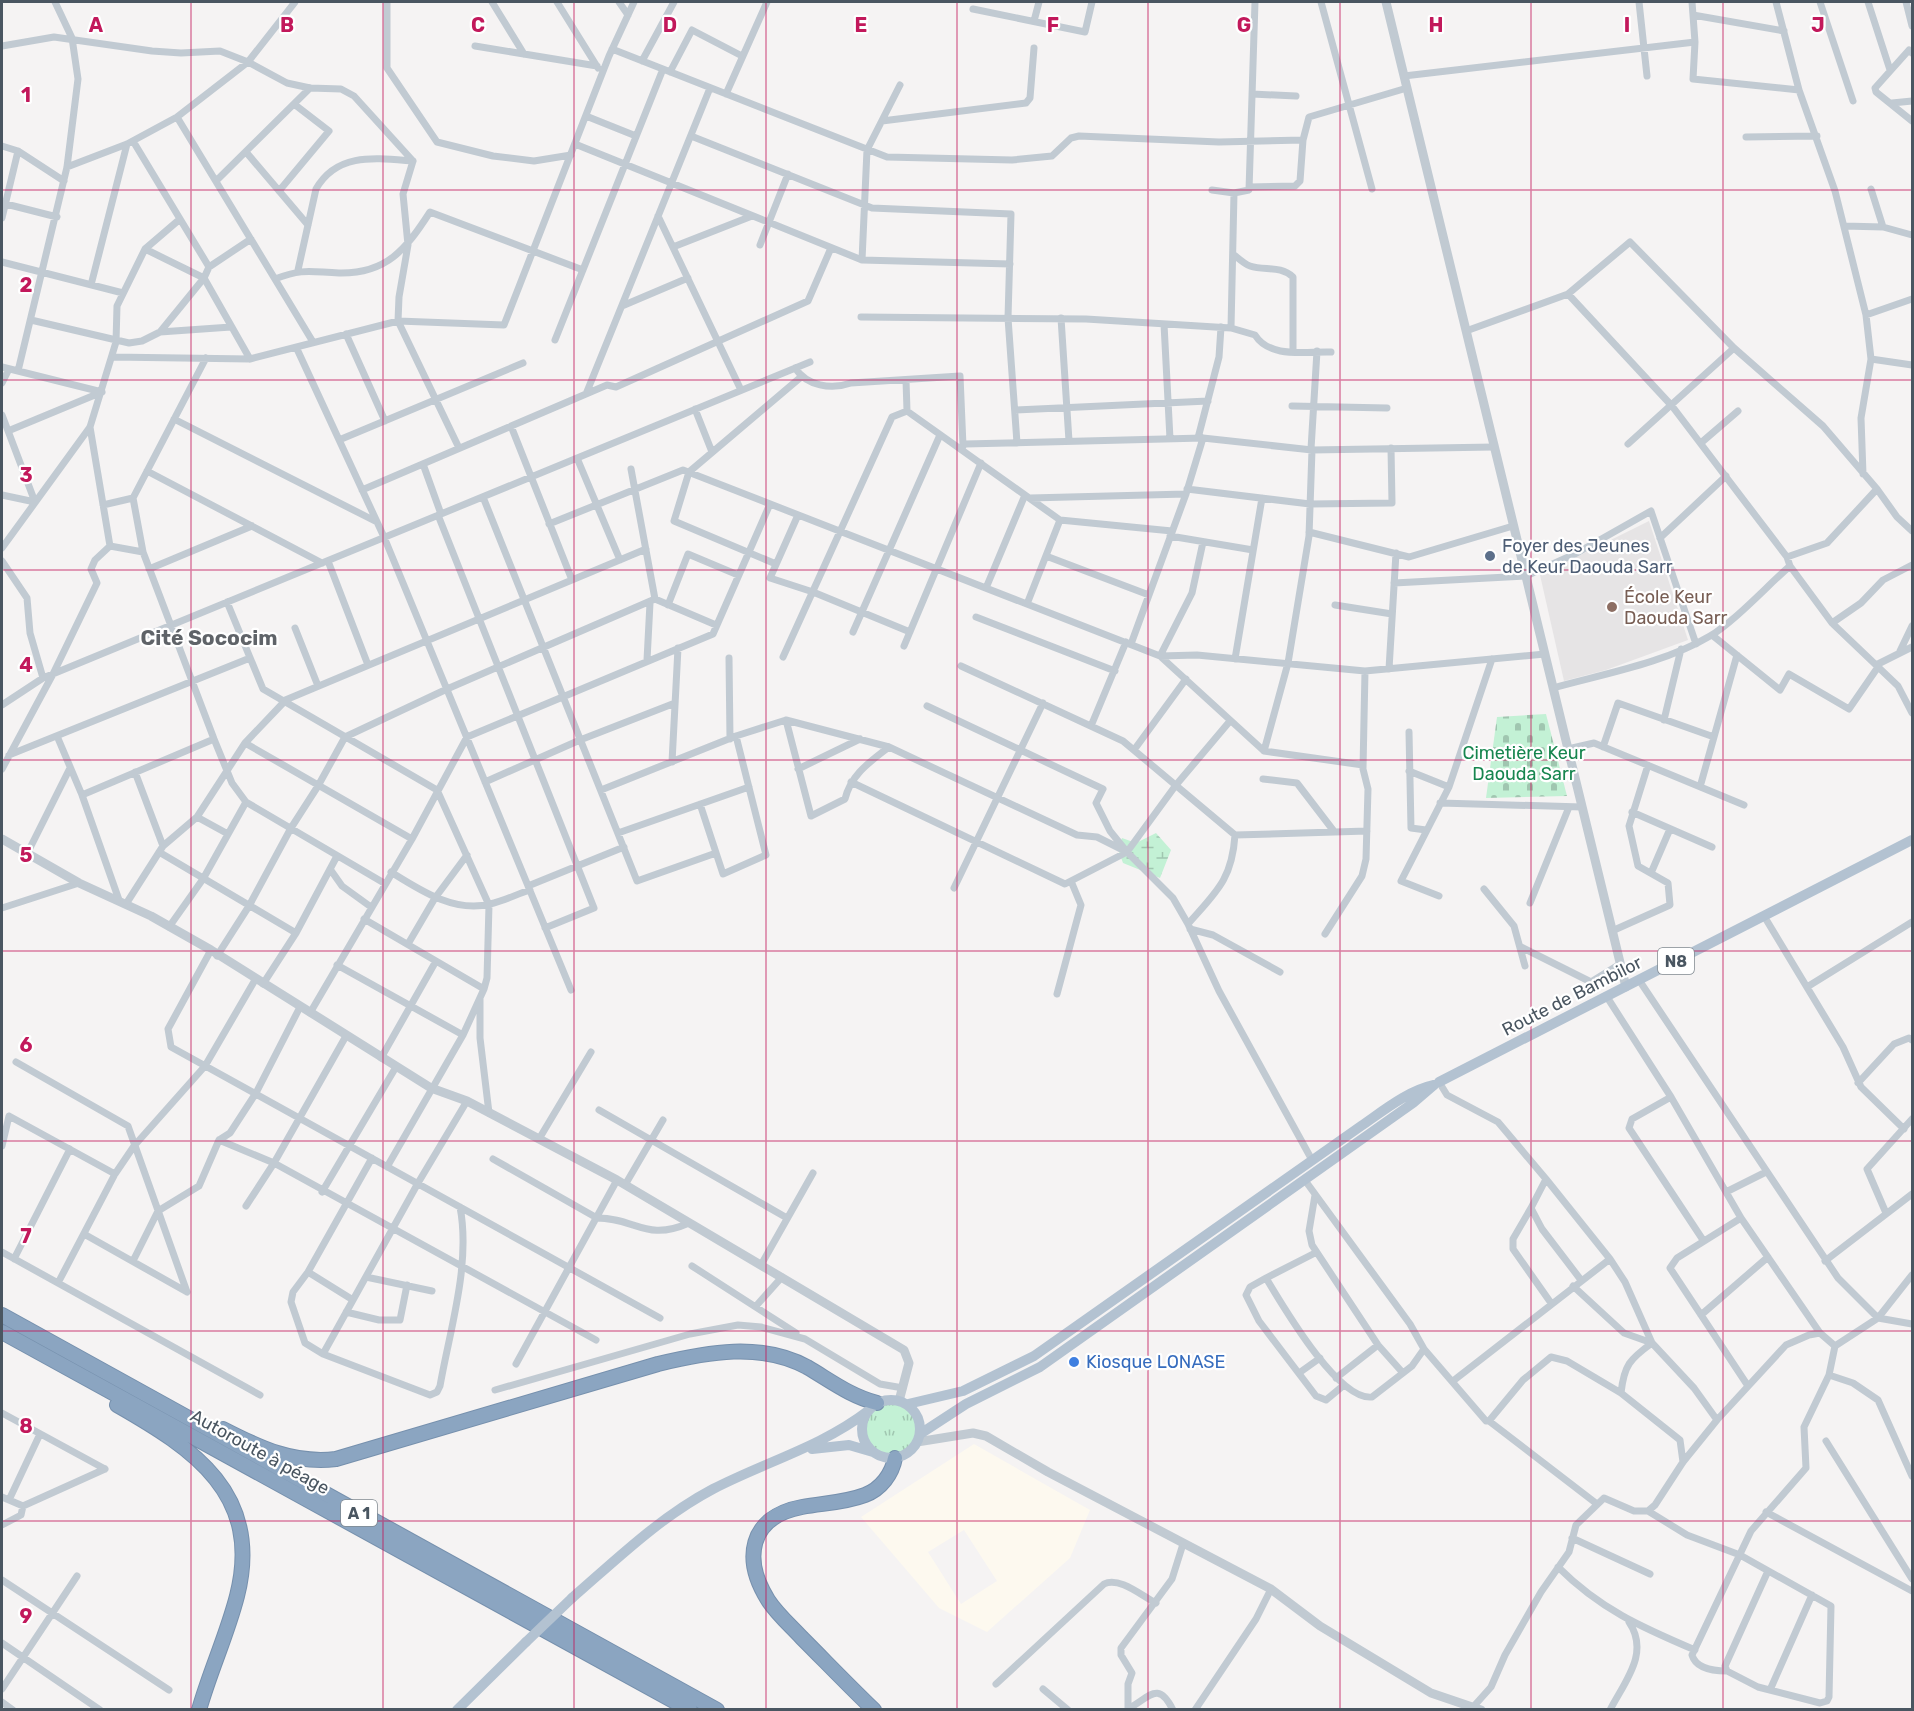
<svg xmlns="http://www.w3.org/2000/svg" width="1914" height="1711" font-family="Rubik,sans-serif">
  <defs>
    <pattern id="grass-tufts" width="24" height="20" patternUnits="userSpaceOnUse" patternTransform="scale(1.5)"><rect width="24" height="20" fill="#c3f1d5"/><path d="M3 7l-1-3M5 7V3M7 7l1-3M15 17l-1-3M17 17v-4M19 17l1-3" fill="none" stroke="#a0c6b0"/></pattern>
    <pattern id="wetland-marsh" width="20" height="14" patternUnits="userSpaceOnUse" patternTransform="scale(1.5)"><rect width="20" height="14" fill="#c3f1d5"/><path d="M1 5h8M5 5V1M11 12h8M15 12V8" fill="none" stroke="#a0c6b0"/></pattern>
    <pattern id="cemetery-stones" width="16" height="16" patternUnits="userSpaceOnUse" patternTransform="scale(1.5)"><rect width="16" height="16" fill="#c3f1d5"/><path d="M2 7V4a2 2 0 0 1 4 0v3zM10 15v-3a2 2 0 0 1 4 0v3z" fill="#a0c6b0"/></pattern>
  </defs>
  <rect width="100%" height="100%" fill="#f5f3f3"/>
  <path fill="#fdf9ef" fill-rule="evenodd" d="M 974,1444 L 1090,1510 L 1070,1558 L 987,1632 L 939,1608 L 861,1517 ZM 964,1530 L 997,1581 L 961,1604 L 928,1552 Z"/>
  <path fill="#e6e4e5" d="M 1649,521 L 1688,640 L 1606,670 L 1564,681 L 1540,575 Z"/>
  <path fill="url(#grass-tufts)" d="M865 1429a26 26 0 1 1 52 0a26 26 0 1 1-52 0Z"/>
  <path fill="url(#wetland-marsh)" d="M 1156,833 L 1171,850 L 1160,878 L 1123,863 L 1118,849 L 1122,838 L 1136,843 Z"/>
  <path fill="url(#cemetery-stones)" d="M 1546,714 L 1567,796 L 1486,798 L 1497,717 Z"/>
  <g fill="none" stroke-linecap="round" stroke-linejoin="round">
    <defs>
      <path id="motorway" d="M 2,1315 L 717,1710
        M 2,1332 L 690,1710
        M 117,1405 C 194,1449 263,1494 237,1596 C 227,1635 210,1671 199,1710
        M 223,1429 C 260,1448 293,1464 336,1459 L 658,1364 C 707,1352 761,1342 807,1367 C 831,1381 850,1396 877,1403
        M 874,1710 C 849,1686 826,1662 802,1638 C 791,1626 777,1614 768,1600 C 743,1560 748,1517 802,1507 C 823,1503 844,1503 865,1495 C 881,1489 892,1474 895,1458"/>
    </defs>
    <use href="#motorway" stroke="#7690ad" stroke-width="16"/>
    <path stroke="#c1cad2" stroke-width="7" d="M 387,2 L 387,68 L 437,142 L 493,156 L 534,161 L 571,155
      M 492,2 L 524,54
      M 557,2 L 598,68
      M 619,2 L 628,15
      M 1321,2 L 1372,189
      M 1639,2 L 1647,76
      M 1692,2 L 1695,42 L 1693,79 L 1799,90
      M 1776,2 L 1799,90 L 1835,191 L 1866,315 L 1871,359 L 1861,418 L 1863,474
      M 1820,2 L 1853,101
      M 1868,2 L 1890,70
      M 1906,2 L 1912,26
      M 973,9 L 1085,32 L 1092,2
      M 1693,15 L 1784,31
      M 1034,21 L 1039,2
      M 2,46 L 54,37 L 152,51 L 181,53 L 220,51 L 248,62 L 287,83 L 310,88 L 341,89 L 354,96 L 413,161
      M 475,46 L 597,66
      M 612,49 L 887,157 L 1012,160 L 1052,156 L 1071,138 L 1079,136 L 1219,142 L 1303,140
      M 1912,53 L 1909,50 L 1875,88 L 1876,92 L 1912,121
      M 642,61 L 674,2
      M 670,72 L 692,30 L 742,56
      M 1404,76 L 1695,42
      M 726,94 L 767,2
      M 1252,94 L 1296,96
      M 1892,103 L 1912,101
      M 586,116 L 636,136
      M 177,117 L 313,342
      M 882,121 L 1026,103 L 1030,98 L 1034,48
      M 691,136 L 872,208 L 1011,214 L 1008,318 L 1017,443
      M 1746,137 L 1817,136
      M 133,141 L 209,267
      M 575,144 L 862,260 L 1010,264
      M 2,146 L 18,151 L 64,181
      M 246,152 L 308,225
      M 413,161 L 403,194 L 408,245 L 399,297 L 398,321 L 459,448
      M 67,167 L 127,144 L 177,117 L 248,62 L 295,2
      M 216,181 L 310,88
      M 1249,187 L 1295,186 L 1300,181 L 1303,140 L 1309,117 L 1407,88
      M 1871,189 L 1883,227 L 1912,235
      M 1212,190 L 1234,193 L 1231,328
      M 279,191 L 329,131 L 294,104
      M 1234,193 L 1249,190 L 1255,2
      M 2,203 L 57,217
      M 658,216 L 741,390
      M 2,218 L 18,151
      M 1844,226 L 1883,227
      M 760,245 L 788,174
      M 673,247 L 752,216
      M 145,249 L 204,278 L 250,359
      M 1233,254 C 1238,258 1244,264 1250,266 C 1265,271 1280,265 1293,277 L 1293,351
      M 862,260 L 867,150 L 900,85
      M 2,262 L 123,293
      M 298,270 L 316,189 C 337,152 376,158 413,161
      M 275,279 C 304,268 310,272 339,273 C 387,274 406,249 430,212 L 583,270
      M 91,285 L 127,144
      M 1568,294 L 1672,406 L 1787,557 L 1790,566 L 1832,623 L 1898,686 L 1912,713
      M 622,306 L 688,278
      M 1866,315 L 1912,299
      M 861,317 L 1086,319 L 1231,328 L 1255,335 C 1270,359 1306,351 1331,352
      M 1061,318 L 1069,441
      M 31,320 L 129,343 L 142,341 L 160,332 L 231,327
      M 1164,324 L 1170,439
      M 1466,331 L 1568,294 L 1630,242 L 1734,348 L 1823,426 L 1877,489 L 1897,517 L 1912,531
      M 160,332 L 204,278 L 209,267 L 251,239
      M 346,334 L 385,421
      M 555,340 L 663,69
      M 297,349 L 384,537 L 571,990
      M 112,357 L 250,359 L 398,321 L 504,325 L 609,56 L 634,2
      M 206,358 L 133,498 L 143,552 L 214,739 L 232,783 L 246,802 L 384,883
      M 1871,359 L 1912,365
      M 2,367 L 102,392
      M 795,368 C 807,386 831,390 851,383 L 960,376 L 963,446
      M 18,371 L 67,167 L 78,79 L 72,38 L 55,2
      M 906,380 L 907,411
      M 2,383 L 9,369
      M 586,394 L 710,88
      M 1292,406 L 1387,408
      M 695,409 L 712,452
      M 1015,410 L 1208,401
      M 907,411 L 1060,520 L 1172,531
      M 2,415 L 35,502
      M 174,419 L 377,522
      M 511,426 L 572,580
      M 90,427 L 110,546
      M 8,431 L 102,392
      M 1198,438 L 1219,357 L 1221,327
      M 339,440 L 523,363
      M 1702,442 L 1738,411
      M 965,444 L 1203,438 L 1312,450 L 1494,447
      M 1628,444 L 1734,348
      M 1311,449 L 1317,351
      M 577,458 L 620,560
      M 423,464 L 441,514
      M 631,469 L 655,599
      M 147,471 L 322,563
      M 1187,489 L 1310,504 L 1392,503 L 1391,448
      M 362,490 L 607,385 L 616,387 L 808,301 L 831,248
      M 2,495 L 35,502
      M 483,497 L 637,881 L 716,853
      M 1030,498 L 1186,494
      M 103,505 L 133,498
      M 438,515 L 594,908 L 545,928
      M 798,515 L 770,578 L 813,592 L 910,632
      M 549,524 L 683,470 L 1160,656 L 1264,751 L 1363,765
      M 1309,532 L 1409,557 L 1513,526
      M 1170,536 L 1253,550
      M 1660,538 L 1726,476
      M 2,548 L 90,427 L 116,342 L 117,306 L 145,249 L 180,219
      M 1046,556 L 1149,595
      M 1787,557 L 1827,543 L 1877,489
      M 2,561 L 27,598 L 30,633 L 43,678
      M 328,561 L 368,665
      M 776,564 L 674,521 L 689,472 L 801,377
      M 149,569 L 252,526
      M 1394,583 L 1526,576 L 1575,554 L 1651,511 L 1696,644
      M 986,588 L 1025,495
      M 655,599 L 716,625
      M 227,602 L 263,689 L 437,790 L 489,905 L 487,978 L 484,989 L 364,919
      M 1027,604 L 1060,520
      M 668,605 L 688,554 L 738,575
      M 1335,605 L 1392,614
      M 976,617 L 1115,671
      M 1832,623 L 1861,603 L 1883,580 L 1912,565
      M 295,628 L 318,686
      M 853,632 L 940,435
      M 1712,635 L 1780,690 L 1789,674 L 1849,709 L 1878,667
      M 1131,644 L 1186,494 L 1203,438
      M 904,646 L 981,463
      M 1900,651 L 1912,626
      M 1160,656 L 1197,655 L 1365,671 L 1545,654
      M 1160,656 L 1192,593 L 1203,542
      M 783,657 L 892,417 L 907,411
      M 729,658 L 730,739
      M 1235,659 L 1262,498
      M 647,660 L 650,603
      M 1876,665 L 1912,647
      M 961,666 L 1123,741 L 1235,835 L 1367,831
      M 1389,669 L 1396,553
      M 1553,688 C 1603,674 1665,663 1710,636 C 1734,622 1768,585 1790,566
      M 283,701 L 646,549
      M 284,702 L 245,743 L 412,839
      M 2,705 L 43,678 L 810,362
      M 927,706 L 1103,789 L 1096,803 L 1110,831 L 1127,852 L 1173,898 L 1188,924 L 1219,991 L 1312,1160
      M 786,720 L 811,816 L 845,799 C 851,774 870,762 889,747
      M 1664,720 L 1681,649
      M 1091,726 L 1126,642
      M 1409,732 L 1411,828 L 1426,830
      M 57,736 L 82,795 L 119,900
      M 1603,747 L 1618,703 L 1714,737
      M 1568,749 L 1594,743 L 1744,805
      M 1134,750 L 1186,679
      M 1264,751 L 1288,663 L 1309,536 L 1312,450
      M 9,755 L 250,658
      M 672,762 L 678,648
      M 2,769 L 53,674 L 97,583 L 91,569 L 95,560 L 110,546 L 143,552
      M 798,769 L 860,739
      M 1409,771 L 1449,787
      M 1263,779 L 1297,783 L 1333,830
      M 485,782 L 580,740 L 675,703
      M 851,782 L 1065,884 L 1127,852 L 1176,785 L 1230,721
      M 1700,787 L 1737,655
      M 601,790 L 736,736 L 786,720 L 889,747 L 1077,835 L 1097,837 L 1123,850
      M 82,795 L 214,739
      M 1440,803 L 1582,807
      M 700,804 L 723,874 L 766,855 L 736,736
      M 1632,812 L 1712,847
      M 197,817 L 228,834
      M 618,833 L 749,787
      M 163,846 L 197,817 L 245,743
      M 159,852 L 296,933
      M 27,854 L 70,768
      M 330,869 L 342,886 L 371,907
      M 391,872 C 420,890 454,913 490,904 C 504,901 517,894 530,890
      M 1651,873 L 1670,829
      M 528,886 L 624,847
      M 954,888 L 1043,703
      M 1484,889 L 1514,926 L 1525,966
      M 1439,896 L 1401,881 L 1449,787 L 1492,659
      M 1530,903 L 1569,807
      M 126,904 L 163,846 L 135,772
      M 2,908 L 79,883
      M 1764,916 L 1843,1047 L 1861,1087 L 1904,1129
      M 1188,924 C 1216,892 1232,880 1235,835
      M 169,927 L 203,879 L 246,802
      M 1190,929 L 1213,935 L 1280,972
      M 1612,931 L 1670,905 L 1668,883 L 1638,866 L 1629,826 L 1648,765
      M 1325,934 L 1362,876 L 1366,859 L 1368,789 L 1363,769 L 1365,671
      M 408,944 L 435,898 L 467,855
      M 1521,947 L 1591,982 L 1620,964
      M 211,950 L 168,1029 L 171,1047 L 660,1318
      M 217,956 L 249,906 L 291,828 L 318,786 L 345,737 L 447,689 L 655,599
      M 337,965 L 463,1035
      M 1639,980 L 1838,1278 L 1878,1318 L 1912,1324
      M 263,984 L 296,933 L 337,856
      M 1807,987 L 1912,922
      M 1057,994 L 1081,905 L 1071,881
      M 1607,997 L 1671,1097 L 1632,1119 L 1629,1128 L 1703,1240
      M 480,999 L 480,1038 L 489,1113
      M 310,1013 L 412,839 L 467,737 L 713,634 L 770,504
      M 381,1058 L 436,961
      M 16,1062 L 128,1126 L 187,1292
      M 1439,1082 L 1447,1095 L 1498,1122 L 1546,1179 L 1610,1259 L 1625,1282 L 1652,1343 L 1694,1388 L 1717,1420 L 1786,1345 L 1809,1335 L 1820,1333 L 1835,1346
      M 1858,1083 L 1894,1044 L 1909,1038 L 1912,1040
      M 1671,1097 L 1741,1218
      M 599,1110 L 787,1218
      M 539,1139 L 591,1052
      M 219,1140 L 274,1163 L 596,1340
      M 2,1146 L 9,1116 L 115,1174
      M 372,1158 L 308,1272 L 293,1292 L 291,1302 L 305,1343 L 323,1354 L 418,1183 L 467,1101
      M 493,1159 L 597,1218 C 636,1218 646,1242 689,1223
      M 387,1167 L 463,1035 L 484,989
      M 1304,1179 L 1410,1324 L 1424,1349 L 1486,1421 L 1489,1421 L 1523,1380 L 1551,1357 L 1567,1361 L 1621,1393
      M 1546,1179 L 1531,1208 L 1542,1229 L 1581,1280
      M 625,1185 L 663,1120
      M 322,1192 L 396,1067
      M 1726,1192 L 1766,1172
      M 1315,1195 L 1309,1231 L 1312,1245 L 1378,1345 L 1403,1373 L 1412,1366 L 1424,1349
      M 246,1206 L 274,1163 L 346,1036
      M 1531,1208 L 1513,1239 L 1513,1249 L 1551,1303
      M 1886,1213 L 1867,1169 L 1912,1119
      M 84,1234 L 187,1292
      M 2,1252 L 260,1395
      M 1315,1253 L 1266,1278 C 1283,1306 1338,1401 1372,1397 L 1403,1373
      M 14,1259 L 70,1149
      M 133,1261 L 158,1211 L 199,1186 L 219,1140 L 230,1133 L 256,1093 L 300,1007
      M 1825,1261 L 1912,1194
      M 761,1265 L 813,1173
      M 692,1266 L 796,1333
      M 308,1272 L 353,1300
      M 366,1277 L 432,1291
      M 1266,1278 L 1250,1287 L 1246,1295 L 1259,1321 L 1316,1396 L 1326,1400 L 1344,1385
      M 58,1283 L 115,1174 L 134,1146 L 205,1066 L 255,980
      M 1573,1286 L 1624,1333 L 1652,1343
      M 756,1306 L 782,1277
      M 346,1312 L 379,1320 L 400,1320 L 407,1285
      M 1701,1315 L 1768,1257
      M 1652,1343 C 1630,1359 1624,1365 1621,1393 L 1680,1440 L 1683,1462
      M 323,1354 L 430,1395 L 437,1392 L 440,1386 C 450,1329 471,1264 460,1207
      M 516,1364 L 617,1180
      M 1299,1373 L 1320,1358
      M 1829,1375 L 1853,1383 L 1878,1400 L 1912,1476
      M 1336,1378 L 1378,1345
      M 1453,1381 L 1610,1259
      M 1748,1386 L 1670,1268 L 1677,1258 L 1741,1218 L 1820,1333
      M 495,1390 L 690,1334 L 738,1325 L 761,1327 L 805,1339 L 880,1384 L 903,1388
      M 2,1413 L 105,1469
      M 1489,1421 L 1597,1504
      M 1826,1441 L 1912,1579
      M 2,1497 L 23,1506 L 105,1469
      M 9,1500 L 40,1434
      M 1648,1511 L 1687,1535 L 1740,1555 L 1831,1606 L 1829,1697 L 1827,1701 L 1820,1703 L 1758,1687 L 1727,1671 L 1725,1666 L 1768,1571
      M 1766,1512 L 1912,1591
      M 2,1525 L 21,1515 L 23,1506
      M 1572,1538 L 1650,1574
      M 1558,1567 C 1600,1609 1641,1627 1695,1650
      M 2,1580 L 169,1690
      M 2,1643 L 100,1710
      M 1727,1671 C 1715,1671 1696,1669 1692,1655 L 1751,1531 L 1806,1468 L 1804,1427 L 1829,1375 L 1835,1346 L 1878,1318 L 1912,1275
      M 996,1684 L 1104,1584 C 1119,1576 1142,1596 1156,1603
      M 2,1689 L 77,1576
      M 1043,1689 L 1068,1710
      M 1770,1690 L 1812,1595
      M 2,1702 L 13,1710
      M 1474,1706 L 1491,1687 L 1505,1655 L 1541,1592 L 1569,1552 L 1576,1525 L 1604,1498 L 1634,1511 L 1648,1511 L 1655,1505 L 1683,1462 L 1717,1420
      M 1128,1709 C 1150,1697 1158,1680 1173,1710
      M 1128,1710 L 1128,1684 L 1132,1673 L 1121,1655 L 1121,1648 L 1172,1579 L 1183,1544
      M 1195,1710 L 1256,1619 L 1271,1589
      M 1610,1710 C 1625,1681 1650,1653 1629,1622"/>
    <path stroke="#c1cad2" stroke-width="9" d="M 1386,2 L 1626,987
      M 2,839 L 79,883 L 151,916 L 211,950 L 431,1088 L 467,1101 L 617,1180 L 904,1350 L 909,1363 L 899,1401
      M 917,1442 L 973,1433 L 986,1436 L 1048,1472 L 1271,1589 L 1320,1626 L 1431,1693 L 1481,1710"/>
    <path stroke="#b3c2d1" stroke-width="10" d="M 1439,1082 L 1912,840
      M862 1429a29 29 0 1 1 58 0a29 29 0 1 1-58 0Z
      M 908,1404 L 963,1391 L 1034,1356 L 1361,1126 C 1383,1111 1407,1091 1434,1085
      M 920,1434 L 966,1404 L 1040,1367 L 1413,1103 L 1434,1085
      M 812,1449 L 849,1445 L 873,1452
      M 572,1598 C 617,1559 660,1517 713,1489 C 765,1462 821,1447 868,1411
      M 457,1710 L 526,1642"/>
    <use href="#motorway" stroke="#8ba5c1" stroke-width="14"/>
    <path stroke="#b3c2d1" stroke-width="10" d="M 526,1642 L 572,1598"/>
  </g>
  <path fill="none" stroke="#c2185b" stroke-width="1.5" stroke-opacity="0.55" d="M 191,2 L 191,1710M 383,2 L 383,1710M 574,2 L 574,1710M 766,2 L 766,1710M 957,2 L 957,1710M 1148,2 L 1148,1710M 1340,2 L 1340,1710M 1531,2 L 1531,1710M 1723,2 L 1723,1710M 2,190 L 1912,190M 2,380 L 1912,380M 2,570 L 1912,570M 2,760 L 1912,760M 2,951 L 1912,951M 2,1141 L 1912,1141M 2,1331 L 1912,1331M 2,1521 L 1912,1521"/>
  <circle fill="#5c6f8a" stroke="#fff" stroke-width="2" cx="1490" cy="556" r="6"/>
  <circle fill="#8d6e63" stroke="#fff" stroke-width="2" cx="1612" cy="607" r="6"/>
  <circle fill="#3f7fe0" stroke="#fff" stroke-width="2" cx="1074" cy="1362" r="6"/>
  <g text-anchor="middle" stroke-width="4.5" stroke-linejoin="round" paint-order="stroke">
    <g fill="#fff" stroke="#808990" stroke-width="1.5">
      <rect x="1658" y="948" width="36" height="26" rx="4.5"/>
      <rect x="341" y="1500" width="36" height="26" rx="4.5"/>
    </g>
    <g font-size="16" font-weight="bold" fill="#4a5661">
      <text x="1676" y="967">N8</text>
      <text x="359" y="1519">A 1</text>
    </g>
    <g font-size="18" fill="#4e5e75" stroke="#fff" text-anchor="start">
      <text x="1502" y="552">Foyer des Jeunes<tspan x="1502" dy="21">de Keur Daouda Sarr</tspan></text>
    </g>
    <g font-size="18" fill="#785e54" stroke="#fff" text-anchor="start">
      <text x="1624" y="603">École Keur<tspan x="1624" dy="21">Daouda Sarr</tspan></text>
    </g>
    <g font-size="18" fill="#17864f" stroke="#fff">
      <text x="1524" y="759">Cimetière Keur<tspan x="1524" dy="21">Daouda Sarr</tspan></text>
    </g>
    <g font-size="18" fill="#4a5661" stroke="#fff">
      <text transform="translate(1572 996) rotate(-27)" y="6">Route de Bambilor</text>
      <text transform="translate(260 1452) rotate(29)" y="6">Autoroute à péage</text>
    </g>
    <g font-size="18" fill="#366cbe" stroke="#fff" text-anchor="start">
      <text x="1086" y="1368">Kiosque LONASE</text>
    </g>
    <g font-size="21" font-weight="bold" fill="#5f6368" stroke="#fff">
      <text x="209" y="645">Cité Sococim</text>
    </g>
  </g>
  <g font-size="20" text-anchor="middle" font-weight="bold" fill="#c2185b" stroke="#fff" stroke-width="4.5" stroke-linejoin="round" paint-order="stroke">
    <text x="96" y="32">A</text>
    <text x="287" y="32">B</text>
    <text x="478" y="32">C</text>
    <text x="670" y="32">D</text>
    <text x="861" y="32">E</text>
    <text x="1053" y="32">F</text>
    <text x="1244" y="32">G</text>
    <text x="1436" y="32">H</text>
    <text x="1627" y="32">I</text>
    <text x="1818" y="32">J</text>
    <text x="26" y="102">1</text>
    <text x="26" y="292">2</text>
    <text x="26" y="482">3</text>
    <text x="26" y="672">4</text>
    <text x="26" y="862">5</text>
    <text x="26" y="1052">6</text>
    <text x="26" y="1243">7</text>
    <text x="26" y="1433">8</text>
    <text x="26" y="1623">9</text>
  </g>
  <rect width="1914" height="1711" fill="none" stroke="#4a5661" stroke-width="6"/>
</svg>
